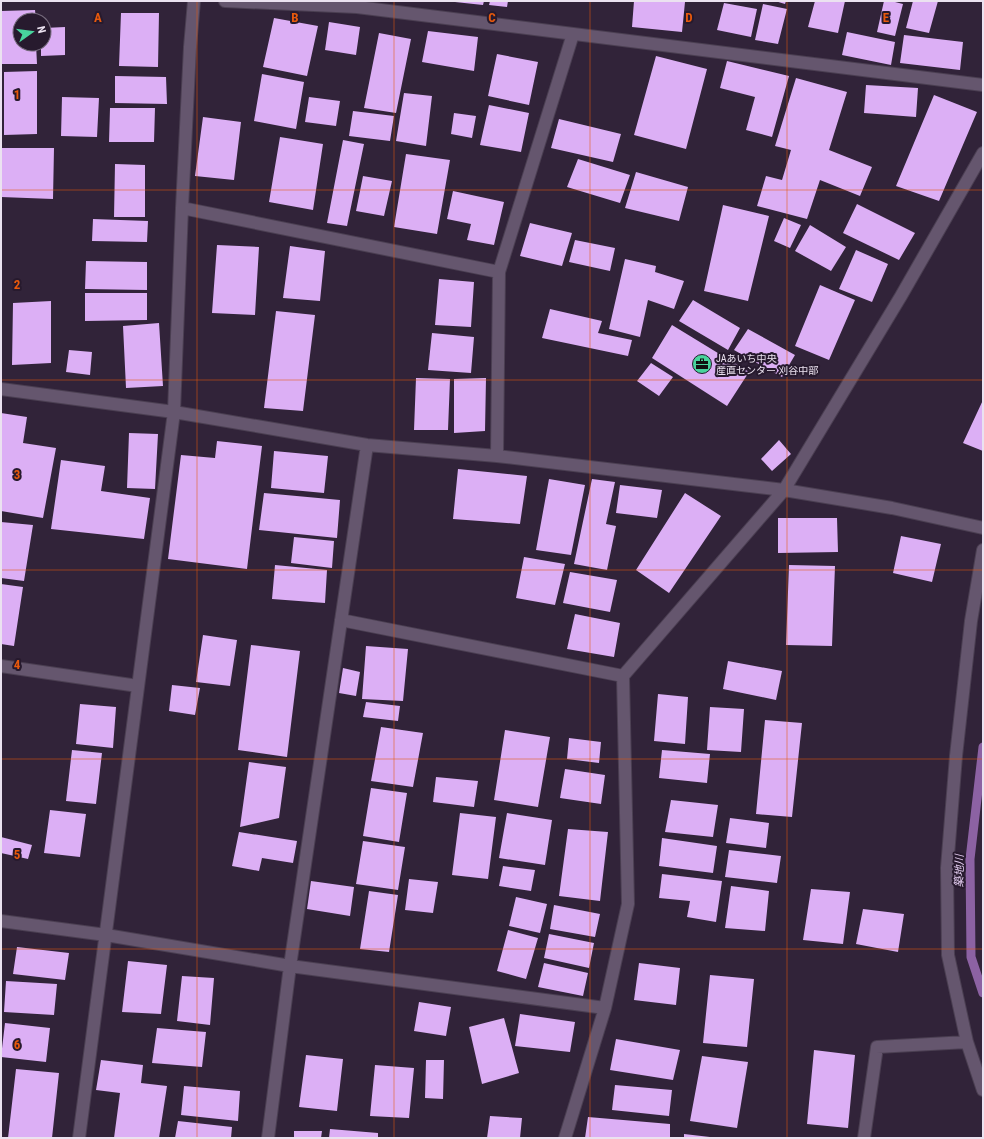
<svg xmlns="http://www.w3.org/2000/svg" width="984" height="1139" font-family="'Roboto Condensed','Noto Sans JP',sans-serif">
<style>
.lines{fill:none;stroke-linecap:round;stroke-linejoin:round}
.stream{stroke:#8c62a3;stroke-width:9}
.building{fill:#dcaff5}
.street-casing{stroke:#4b3f52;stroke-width:14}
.street{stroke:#65566e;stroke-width:12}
.grid{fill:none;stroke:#e8590c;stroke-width:1;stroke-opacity:0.55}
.labels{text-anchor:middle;stroke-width:4;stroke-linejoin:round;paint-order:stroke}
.poi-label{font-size:10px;fill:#ebe2f0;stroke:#271a2e;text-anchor:start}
.water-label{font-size:11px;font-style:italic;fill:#e8d1f5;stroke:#271a2e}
.grid-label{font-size:13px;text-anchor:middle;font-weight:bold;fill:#e8590c;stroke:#271a2e;stroke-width:4;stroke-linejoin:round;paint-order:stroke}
</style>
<rect width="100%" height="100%" fill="#312339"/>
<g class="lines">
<path class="stream" d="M983,747L970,859L971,957L983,993"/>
</g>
<path class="building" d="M455,1H484L483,5L455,2Z
M490,1H508L507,7L489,5Z
M634,1L685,2L682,32L632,27Z
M775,1H786L785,4Z
M815,1H845L838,33L808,27Z
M884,1H891L903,4L895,36L877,32Z
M913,1H938L929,33L906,28Z
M724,3L757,9L751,37L717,30Z
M763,4L787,9L778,44L755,40Z
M35,10L36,20H20V44H36L37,64H1V11Z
M121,13H159L158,67L119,66Z
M274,18L318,26L307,76L263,67Z
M329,22L360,27L356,55L325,50Z
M65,27V55L41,56V44H44V28Z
M428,31L478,37L474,71L422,62Z
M847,32L895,42L891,65L842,55Z
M379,33L411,39L396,113L364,108Z
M904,35L963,42L960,70L900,63Z
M497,54L538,62L529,105L488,96Z
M656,56L707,69L686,149L634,135Z
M727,61L789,76L772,137L746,130L755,97L720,88Z
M37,71V134L4,135V72Z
M262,74L304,82L296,129L254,121Z
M115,76L166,77L167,104L115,103Z
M796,78L847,92L829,150L872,167L860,196L820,180L807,219L757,206L766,176L782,180L791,150L775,146Z
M866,85L918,88L916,117L864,113Z
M404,93L432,96L426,146L396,141Z
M934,95L977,112L939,201L896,186Z
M62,97L99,98L97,137L61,136Z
M309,97L340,101L336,126L305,122Z
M489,105L529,113L521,152L480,145Z
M110,108H155L154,142H109Z
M353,111L394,116L390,141L349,136Z
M454,113L476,116L472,138L451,134Z
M203,117L241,122L234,180L195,176Z
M559,119L621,134L613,162L551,148Z
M280,137L323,144L313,210L269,202Z
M343,140L364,144L347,226L327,223Z
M1,148H54L53,199L1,197Z
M406,154L450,160L437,234L394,227Z
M578,159L630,175L620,203L567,187Z
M115,164L145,165V217H114Z
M636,172L688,187L679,221L625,208Z
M363,176L392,181L384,216L356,211Z
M453,191L504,202L494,245L467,240L471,224L447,219Z
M857,204L915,233L899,260L843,233Z
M723,205L769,216L748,301L704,291Z
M784,218L801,225L790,248L774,241Z
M93,219L148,221L147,242L92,241Z
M530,223L572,233L562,266L520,256Z
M810,225L846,247L831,271L795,251Z
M575,240L615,248L610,271L569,262Z
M217,245L259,247L255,315L212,313Z
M290,246L325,251L320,301L283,298Z
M856,250L888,264L872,302L839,289Z
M625,259L656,266L655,272L684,281L674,309L648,300L640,337L609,329Z
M86,261L147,262V290L85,289Z
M439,279L474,282L471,327L435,325Z
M820,285L855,300L829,360L795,346Z
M85,293H147V320L85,321Z
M693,300L740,328L728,350L679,321Z
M51,301V363L12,365L13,303Z
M550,309L602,321L598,333L632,340L628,356L542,338Z
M276,311L315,315L303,411L264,408Z
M159,323L163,386L126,388L123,326Z
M672,325L749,372L727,406L652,358Z
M748,329L795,355L782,377L734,350Z
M432,333L474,337L471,373L428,370Z
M69,350L92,352L90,375L66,372Z
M651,363L673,377L659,396L637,381Z
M416,378L450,379L448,430H414Z
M486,378L485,431L454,433V379Z
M983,400V451L963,443Z
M1,413L27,417L23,443L56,448L43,518L1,511Z
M129,433L158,434L155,489L127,488Z
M779,440L791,454L772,471L761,459Z
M217,441L262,446L247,569L168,559L181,455L215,458Z
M274,451L328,456L324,493L271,488Z
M61,460L105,466L101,491L150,498L144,539L51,529Z
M458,469L527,476L520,524L453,519Z
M549,479L585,485L571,555L536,550Z
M592,479L615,482L606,524L616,526L607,570L574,564Z
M620,485L662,490L657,518L616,513Z
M264,493L340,500L337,538L259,530Z
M685,493L721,516L669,593L636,570Z
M778,518H837L838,552L778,553Z
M1,522L33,525L24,581L1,578Z
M901,536L941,544L932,582L893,573Z
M294,537L334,541L332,568L291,563Z
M524,557L565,564L555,605L516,598Z
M275,565L327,570L325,603L272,599Z
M789,565L835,566L832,646L786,645Z
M570,572L617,580L610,612L563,603Z
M1,584L23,587L14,646L1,644Z
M575,614L620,623L614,657L567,649Z
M203,635L237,640L230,686L196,682Z
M251,645L300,651L287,757L238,750Z
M366,646L408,649L403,701L362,699Z
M728,661L782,671L776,700L723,689Z
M343,668L360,672L356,696L339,693Z
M172,685L200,688L195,715L169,711Z
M658,694L688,697L685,744L654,741Z
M366,702L400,706L398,721L363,717Z
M80,704L116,707L113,748L76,744Z
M710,707L744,709L741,752L707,750Z
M765,720L802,723L792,817L756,814Z
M381,727L423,733L413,787L371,781Z
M505,730L550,737L538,807L494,800Z
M569,738L601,742L599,763L567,759Z
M72,750L102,753L96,804L66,801Z
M662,750L710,754L707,783L659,778Z
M249,762L286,767L279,818L240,827Z
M565,769L605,775L601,804L560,798Z
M436,777L478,781L474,807L433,802Z
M371,788L407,793L399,842L363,836Z
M671,800L718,805L713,837L665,832Z
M50,810L86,814L80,857L44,853Z
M460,813L496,817L488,879L452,875Z
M507,813L552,820L545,865L499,858Z
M730,818L769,823L766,848L726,843Z
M568,829L608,832L600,901L559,896Z
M239,832L297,841L293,863L262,858L259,871L232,866Z
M1,837L32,845L28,859L1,853Z
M662,838L717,846L713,873L659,866Z
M363,841L405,847L398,890L356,884Z
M729,850L781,856L777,883L725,877Z
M503,866L535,870L531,891L499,886Z
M662,874L722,881L716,922L687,917L690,901L659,898Z
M409,879L438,882L433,913L405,910Z
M311,881L354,887L350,916L307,909Z
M731,886L769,891L765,931L725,928Z
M811,889L850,892L843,944L803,940Z
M369,891L398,895L389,952L360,949Z
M516,897L547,904L540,933L509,926Z
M554,905L600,914L595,937L550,929Z
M863,909L904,914L898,952L856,944Z
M508,930L538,938L526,979L497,971Z
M549,934L594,943L589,968L544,958Z
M17,947L69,953L65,980L13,974Z
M128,961L167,965L161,1014L122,1012Z
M544,963L588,973L583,996L538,987Z
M639,963L680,968L676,1005L634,1000Z
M710,975L754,979L747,1047L703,1043Z
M182,976L214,978L210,1025L177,1021Z
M6,981L57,984L54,1015L4,1012Z
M419,1002L451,1007L446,1036L414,1031Z
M520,1014L575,1022L570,1052L515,1046Z
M504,1018L519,1073L482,1084L469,1027Z
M5,1023L50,1028L46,1062L1,1057Z
M157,1028L206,1032L202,1067L152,1063Z
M616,1039L680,1050L673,1080L610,1070Z
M814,1050L855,1055L848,1128L807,1124Z
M306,1055L343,1059L337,1111L299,1107Z
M702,1056L748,1062L737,1128L690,1121Z
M101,1060L143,1065L141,1083L167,1086L159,1138H114L120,1093L96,1090Z
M426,1060H444L443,1099L425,1098Z
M375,1065L414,1068L409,1118L370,1116Z
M16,1069L59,1073L52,1138H8Z
M615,1085L672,1090L669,1116L612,1110Z
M184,1086L240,1091L238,1121L181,1115Z
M490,1116L522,1118L520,1138H487Z
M588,1117L670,1124V1138H585Z
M178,1121L232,1127L231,1138H175Z
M330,1129L378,1133V1138H329Z
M294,1131H322L321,1138H294Z
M684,1134L710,1137V1138H684Z"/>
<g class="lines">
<defs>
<path id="street" d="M225,1L357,7L983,85
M182,208L499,272
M1,389L174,412L367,445L497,456L784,490L892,508L983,528
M497,456L499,272L573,34
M341,620L623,676L784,490L901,296L983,153
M1,666L138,686
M1,921L106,935L290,966L605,1008
M967,1042L983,1090
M79,1138L174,412L182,208L190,47L194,1
M268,1138L290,966L367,445
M565,1138L605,1008L628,904L623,676
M864,1138L877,1047L967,1042L948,955L947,868L956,756L971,621L983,550"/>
</defs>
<use href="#street" class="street-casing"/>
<use href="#street" class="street"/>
</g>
<path class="grid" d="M197,1V1138M394,1V1138M590,1V1138M787,1V1138M1,190H983M1,380H983M1,570H983M1,759H983M1,949H983"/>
<defs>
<symbol id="office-disc" viewBox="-11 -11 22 22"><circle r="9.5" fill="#48d49d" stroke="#271a2e"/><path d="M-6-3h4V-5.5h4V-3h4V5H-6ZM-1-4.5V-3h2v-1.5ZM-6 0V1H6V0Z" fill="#111"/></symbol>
</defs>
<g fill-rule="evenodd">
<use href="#office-disc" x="691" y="353" width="22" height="22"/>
</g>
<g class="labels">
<g class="poi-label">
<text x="716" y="362">JAあいち中央<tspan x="716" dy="12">産直センター 刈谷中部</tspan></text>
</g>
<g class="water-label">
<text transform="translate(959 871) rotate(-89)" y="4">築地川</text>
</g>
</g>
<g class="grid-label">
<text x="98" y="22">A</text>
<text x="295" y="22">B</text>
<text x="492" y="22">C</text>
<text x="689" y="22">D</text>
<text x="886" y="22">E</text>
<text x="17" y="99">1</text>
<text x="17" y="289">2</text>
<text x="17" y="479">3</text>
<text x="17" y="669">4</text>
<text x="17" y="859">5</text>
<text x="17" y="1049">6</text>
</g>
<rect width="984" height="1139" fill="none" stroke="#ebe2f0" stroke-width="4"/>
<g transform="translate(32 32) rotate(76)"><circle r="19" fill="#271a2e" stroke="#756a7c"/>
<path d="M0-3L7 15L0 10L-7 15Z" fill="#48d49d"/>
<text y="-6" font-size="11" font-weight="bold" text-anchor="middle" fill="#ebe2f0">N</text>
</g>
</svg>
